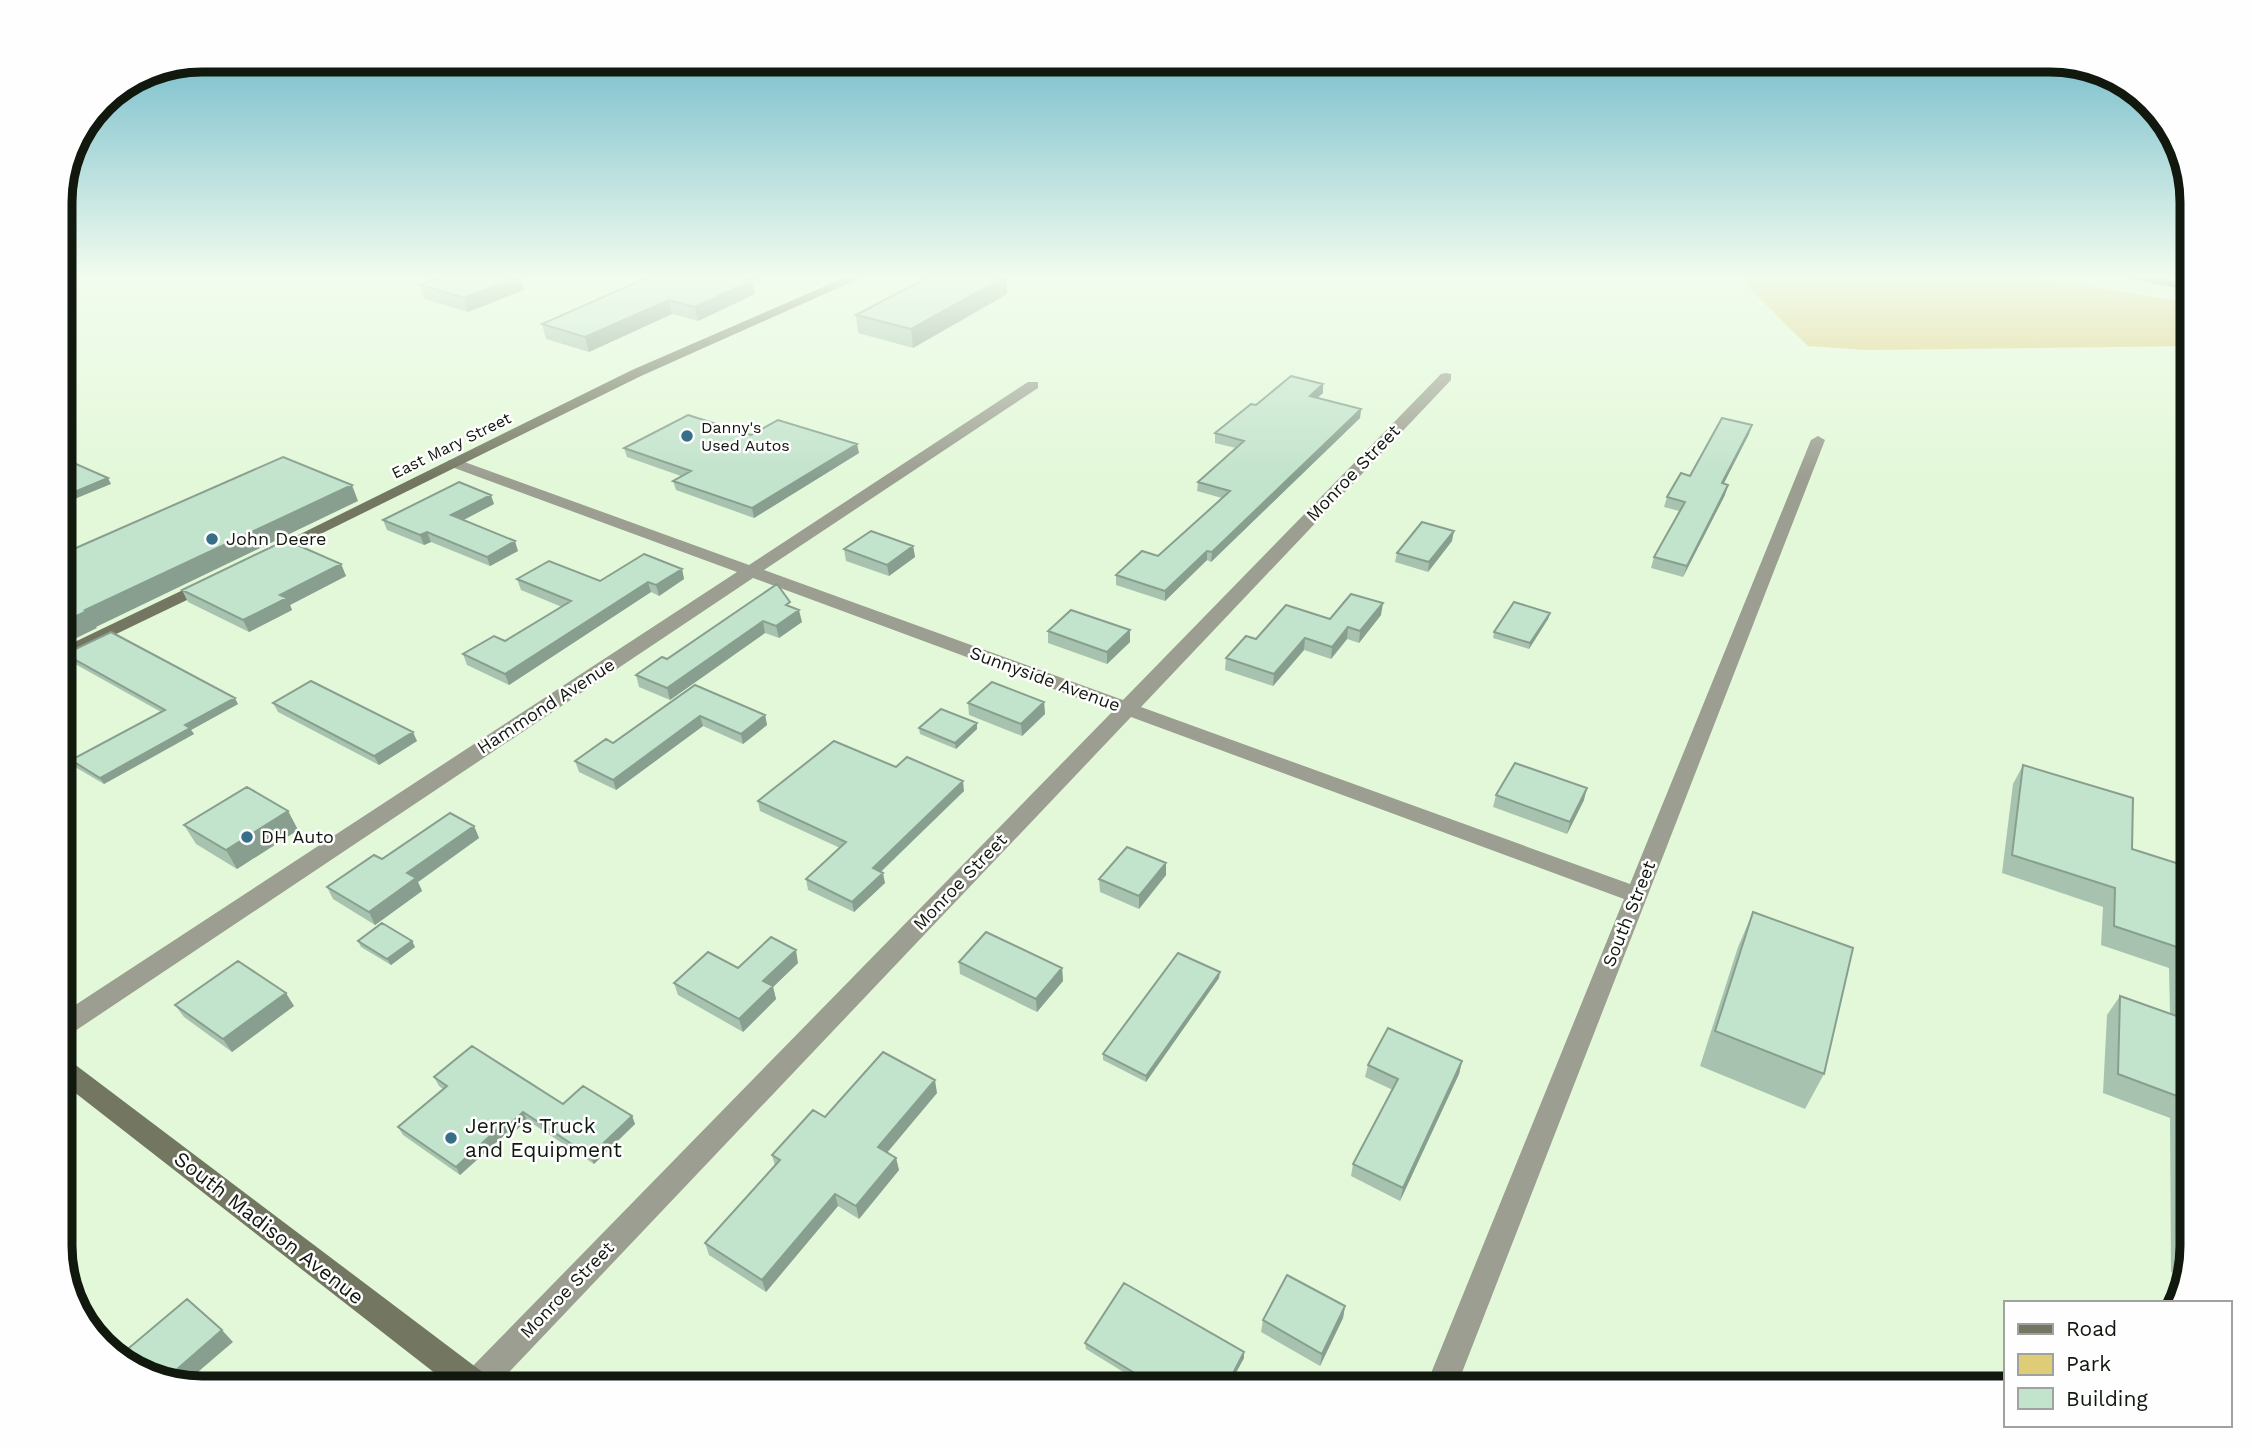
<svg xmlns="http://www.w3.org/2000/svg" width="2252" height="1448" font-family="'Work Sans',sans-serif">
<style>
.green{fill:#decc79}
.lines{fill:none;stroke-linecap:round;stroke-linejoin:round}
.minor{fill:#9b9e90;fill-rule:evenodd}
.secondary{fill:#737762;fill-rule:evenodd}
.trunk{fill:#4a5034;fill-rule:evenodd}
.wall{fill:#a7c3af}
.shaded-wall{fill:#889f8f}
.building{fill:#c2e3cc;stroke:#889f8f;stroke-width:2}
.poi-dot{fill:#376f89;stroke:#fefefe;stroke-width:2.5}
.labels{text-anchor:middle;stroke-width:5;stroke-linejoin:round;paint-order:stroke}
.far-poi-label{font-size:16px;fill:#11180d;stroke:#fefefe;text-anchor:start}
.far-street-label{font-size:16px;fill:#11180d;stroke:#fefefe}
.street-label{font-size:18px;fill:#11180d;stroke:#fefefe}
.poi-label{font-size:18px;fill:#11180d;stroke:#fefefe;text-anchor:start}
.near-poi-label{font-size:21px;fill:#11180d;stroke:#fefefe;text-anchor:start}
.near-street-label{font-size:21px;fill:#11180d;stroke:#fefefe}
.rim{fill:none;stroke:#11180d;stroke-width:9}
</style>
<rect width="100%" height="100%" fill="#e3f8d9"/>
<path class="green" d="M1736,275H2020L2192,303V346L1867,350L1808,346Z"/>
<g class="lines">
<path class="minor" d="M1446,373L1451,374V380L1141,707L1630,884L1811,440L1818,436L1825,440L1456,1388H1425L1624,899L1131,717L494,1388H461L464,1375L1113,711L753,578L69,1035L60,1038V1015L737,572L449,466L447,463L449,460H459L749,565L1028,382H1038V388L764,570L1123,700L1441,374Z"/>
<path class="secondary" d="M851,275H867L641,376L276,556L270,558L262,553L632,370Z
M208,578L214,579L216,583L214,587L60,661V649Z
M60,1057L69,1060L489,1377L493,1388H454L60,1081Z"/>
<path class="trunk" d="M2112,275H2138L2192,285V291Z"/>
</g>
<path class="wall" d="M1006,276L1007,294L913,348L858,333L856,315Z
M753,281L755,294L698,321L672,314L589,352L546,339L542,324Z
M420,285L524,290L468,312L424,299Z
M1323,393L1317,398L1361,409L1360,418L1211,562L1207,560L1165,601L1116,585V575L1158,556L1222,498L1197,491L1198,482L1236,448L1215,443V433L1256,405Z
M1752,425L1749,434L1723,484L1725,495L1683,577L1651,568L1654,557L1679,511L1664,507L1667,497L1690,476Z
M751,435L859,453L754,518L676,490L673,481L681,476L627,457L624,448Z
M494,504L463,520L518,551L490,566L431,542L424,545L387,530L383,520Z
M1452,541L1428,572L1395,562L1397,553Z
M913,546L915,557L889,576L846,561L844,549Z
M341,564L346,576L290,605L292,610L249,632L188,602L182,590Z
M682,569L684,579L659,596L651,592L509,685L467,665L463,654L505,641L562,607L521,590L517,579L600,581Z
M791,607L802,622L779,638L765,633L670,700L639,687L636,675L667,659Z
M1550,613L1548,619L1529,649L1493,638L1494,632Z
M1381,615L1359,643L1347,639L1331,659L1304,650L1273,686L1225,670L1226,658L1256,639L1330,619Z
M1130,630V642L1107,664L1048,643V631Z
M65,654L238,704L191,730L194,734L104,784L75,767L71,760L161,712L68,660Z
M695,685L765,715L767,725L743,744L703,726L616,790L579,772L575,761L613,743Z
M1044,702L1045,714L1022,736L969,715L968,703Z
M273,703L417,741L379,765L278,712Z
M977,723V729L956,749L920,734L919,728Z
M2023,765L2132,849L2192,868V1246L2183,1277L2171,1272L2170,1118L2103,1093L2107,1015L2120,996L2170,1014L2169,968L2101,945L2103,907L2002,873L2013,784Z
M896,767L964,791L881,872L885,883L854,912L808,890L806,879L840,848L760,811L758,801Z
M1496,795L1584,800L1567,834L1493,807Z
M288,811L298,830L237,869L196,844L184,825Z
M474,826L479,838L418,882L422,891L375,925L333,899L327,887L382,859Z
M1166,875L1139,909L1100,892L1099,879Z
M1753,912L1824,1074L1805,1109L1700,1066L1738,947Z
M358,941H412L415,947L391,965L361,947Z
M959,962L1062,968L1063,981L1037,1012L960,974Z
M798,963L773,987L776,999L743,1032L678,995L674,983L738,968Z
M1219,978L1146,1082L1103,1060V1054Z
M175,1005L294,1006L232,1052L184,1017Z
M1462,1061L1459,1074L1400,1201L1351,1176L1353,1164L1393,1090L1365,1077L1368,1065Z
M434,1077L563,1104L632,1116L635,1124L594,1164L527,1120L512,1134L508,1132L460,1175L403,1135L398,1127L443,1089L439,1086Z
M937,1093L887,1152L896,1158L899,1170L859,1219L838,1206L766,1292L709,1255L705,1243L775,1166L772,1155L825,1117Z
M1345,1306L1343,1318L1320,1366L1261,1332L1263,1320Z
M1085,1343L1244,1358L1227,1389H1151L1086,1349Z"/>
<path class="shaded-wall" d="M732,275H766L753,281L755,294L698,321L695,307Z
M520,276L524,290L468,312L464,298Z
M1006,276L1007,294L913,348L911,329Z
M669,300L672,314L589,352L585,337Z
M1323,384V393L1309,405L1310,396Z
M1361,409L1360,418L1211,562L1212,552Z
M1752,425L1749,434L1719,493L1722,483Z
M857,444L859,453L754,518L752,508Z
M108,478L111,484L60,505V498Z
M352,485L358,501L96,627L97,628L60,646V624L85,610Z
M1728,485L1725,495L1683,577L1687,566Z
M491,495L494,504L454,525L451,515Z
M1454,531L1452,541L1428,572L1429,562Z
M427,532L431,542L424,545L420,535Z
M515,541L518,551L490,566L487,557Z
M913,546L915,557L889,576L887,565Z
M1207,551V560L1165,601V591Z
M341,564L346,576L290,605L292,610L249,632L243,620L280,595Z
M682,569L684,579L659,596L656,585Z
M648,582L651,592L509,685L505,674Z
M1383,603L1381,615L1359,643L1360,631Z
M799,610L802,622L779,638L776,626Z
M1550,613L1548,619L1529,649L1530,643Z
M763,621L765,633L670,700L667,688Z
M1348,627L1347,639L1331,659L1332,647Z
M1130,630V642L1107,664V652Z
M1305,638L1304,650L1273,686L1274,674Z
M235,698L238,704L191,730L194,734L104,784L100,778L185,725Z
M1044,702L1045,714L1022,736L1021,724Z
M765,715L767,725L743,744L741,734Z
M700,716L703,726L616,790L613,780Z
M977,723V729L956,749L955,743Z
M413,732L417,741L379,765L374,756Z
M963,781L964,791L874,878L873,868Z
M1587,788L1584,800L1567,834L1570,822Z
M288,811L298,830L237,869L226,850Z
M474,826L479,838L418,882L422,891L375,925L369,912L407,873Z
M1166,863V875L1139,909V896Z
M883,873L885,883L854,912L852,902Z
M412,941L415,947L391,965L387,959Z
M796,950L798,963L773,987L776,999L743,1032L739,1019L763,981Z
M1062,968L1063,981L1037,1012L1036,999Z
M1220,972L1219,978L1146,1082V1076Z
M286,993L294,1006L232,1052L223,1039Z
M1462,1061L1459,1074L1400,1201L1403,1188Z
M935,1080L937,1093L881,1160L878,1147Z
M523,1112L527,1120L512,1134L508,1126Z
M632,1116L635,1124L594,1164L590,1156Z
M504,1123L508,1132L460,1175L456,1167Z
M896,1158L899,1170L859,1219L856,1206Z
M835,1194L838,1206L766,1292L762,1280Z
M1345,1306L1343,1318L1320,1366L1322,1354Z
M222,1330L233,1342L185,1383L167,1378Z
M1244,1352V1358L1227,1389H1225Z"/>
<path class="building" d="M446,275H516L520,276L464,298L420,285Z
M653,275H733L753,280L695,307L669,300L585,337L542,324Z
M932,275H1001L1006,276L911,329L856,315Z
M1291,376L1323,384L1310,396L1361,409L1212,552L1207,551L1165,591L1116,575L1142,551L1158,556L1230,491L1198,482L1244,441L1215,433L1251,404L1256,405Z
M688,415L751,435L778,420L857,444L752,508L673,481L691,471L624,448Z
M1722,418L1752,425L1722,483L1728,485L1687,566L1654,557L1685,502L1667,497L1681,473L1690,476Z
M60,457L108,478L60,498Z
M283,457L352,485L85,610L87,611L60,624V555Z
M459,482L491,495L451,515L515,541L487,557L427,532L420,535L383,520Z
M1422,522L1454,531L1429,562L1397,553Z
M871,531L913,546L887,565L844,549Z
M286,540L341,564L280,595L287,598L243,620L182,590Z
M644,554L682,569L656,585L648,582L505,674L463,654L494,636L505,641L571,601L517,579L549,561L600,581Z
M777,584L790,602L786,605L799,610L776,626L763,621L667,688L636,675L662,657L667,659Z
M1351,594L1383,603L1360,631L1348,627L1332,647L1305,638L1274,674L1226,658L1246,636L1256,639L1286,605L1330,619Z
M1514,602L1550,613L1530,643L1494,632Z
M1071,610L1130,630L1107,652L1048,631Z
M111,632L235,698L185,725L190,728L100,778L71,760L165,710L65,654Z
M311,681L413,732L374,756L273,703Z
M992,682L1044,702L1021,724L968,703Z
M695,685L765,715L741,734L700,716L613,780L575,761L606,739L613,743Z
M941,709L977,723L955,743L919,728Z
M834,741L896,767L907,757L963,781L873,868L883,873L852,902L806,879L846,842L758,801Z
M1515,763L1587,788L1570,822L1496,795Z
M2023,765L2133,798L2132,849L2192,868V1246L2190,1255L2188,1254L2185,1099L2118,1074L2120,996L2185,1019L2183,949L2114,926L2115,888L2012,855Z
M247,787L288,811L226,850L184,825Z
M450,813L474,826L407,873L416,878L369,912L327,887L374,855L382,859Z
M1127,847L1166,863L1139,896L1099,879Z
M1753,912L1853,948L1824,1074L1715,1031Z
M382,923L412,941L387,959L358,941Z
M986,932L1062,968L1036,999L959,962Z
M771,937L796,950L763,981L773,986L739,1019L674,983L708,952L738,968Z
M1178,953L1220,972L1146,1076L1103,1054Z
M238,961L286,993L223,1039L175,1005Z
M1388,1028L1462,1061L1403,1188L1353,1164L1398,1079L1368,1065Z
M472,1046L563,1104L583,1086L632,1116L590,1156L523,1112L508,1126L504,1123L456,1167L398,1127L447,1086L434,1077Z
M883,1052L935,1080L878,1147L896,1158L856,1206L835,1194L762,1280L705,1243L780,1160L772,1155L813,1110L825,1117Z
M1287,1275L1345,1306L1322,1354L1263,1320Z
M1124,1283L1244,1352L1225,1389H1161L1085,1343Z
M187,1299L222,1330L167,1378L123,1365L117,1358Z
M283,1379L295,1389H273Z"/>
<linearGradient id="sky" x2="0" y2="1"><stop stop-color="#5fb1c5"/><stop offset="0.58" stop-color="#f2fcee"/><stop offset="1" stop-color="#f2fcee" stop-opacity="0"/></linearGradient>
<rect width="2252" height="478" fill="url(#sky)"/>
<g class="poi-dot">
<circle cx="687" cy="436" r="7"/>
<circle cx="212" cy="539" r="7"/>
<circle cx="247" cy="837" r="7"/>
<circle cx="451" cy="1138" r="7"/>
</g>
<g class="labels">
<g class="far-poi-label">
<text x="701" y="433">Danny's<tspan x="701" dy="18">Used Autos</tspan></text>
</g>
<g class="far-street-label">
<text transform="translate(451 445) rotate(-26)" y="6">East Mary Street</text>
</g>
<g class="street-label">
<text transform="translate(1353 473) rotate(-46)" y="6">Monroe Street</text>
<text transform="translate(1045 679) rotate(20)" y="6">Sunnyside Avenue</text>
<text transform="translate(546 706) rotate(-33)" y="6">Hammond Avenue</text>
<text transform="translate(960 882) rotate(-46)" y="6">Monroe Street</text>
<text transform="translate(1629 914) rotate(-68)" y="6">South Street</text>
<text transform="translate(567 1290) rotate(-46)" y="6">Monroe Street</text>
</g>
<g class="poi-label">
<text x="226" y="545">John Deere</text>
<text x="261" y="843">DH Auto</text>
</g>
<g class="near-poi-label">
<text x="465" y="1133">Jerry's Truck<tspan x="465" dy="24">and Equipment</tspan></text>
</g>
<g class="near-street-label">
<text transform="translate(269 1228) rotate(38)" y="7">South Madison Avenue</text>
</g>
</g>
<path d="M0 0H2252V1448H0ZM202 72H2050A130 130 0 0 1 2180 202V1246A130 130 0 0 1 2050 1376H202A130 130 0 0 1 72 1246V202A130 130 0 0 1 202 72Z" fill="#fefefe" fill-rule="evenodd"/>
<path class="rim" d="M202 72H2050A130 130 0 0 1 2180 202V1246A130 130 0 0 1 2050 1376H202A130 130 0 0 1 72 1246V202A130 130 0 0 1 202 72Z"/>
<rect x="2004" y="1301" width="228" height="126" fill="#fefefe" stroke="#9fa29e" stroke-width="2"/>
<rect x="2018" y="1324" width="35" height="10" fill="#737762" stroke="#9fa29e" stroke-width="2"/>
<text x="2066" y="1336" font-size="21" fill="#11180d">Road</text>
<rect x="2018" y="1354" width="35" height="21" fill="#decc79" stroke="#9fa29e" stroke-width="2"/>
<text x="2066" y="1371" font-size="21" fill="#11180d">Park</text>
<rect x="2018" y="1388" width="35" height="21" fill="#c2e3cc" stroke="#9fa29e" stroke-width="2"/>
<text x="2066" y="1406" font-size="21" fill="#11180d">Building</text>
</svg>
